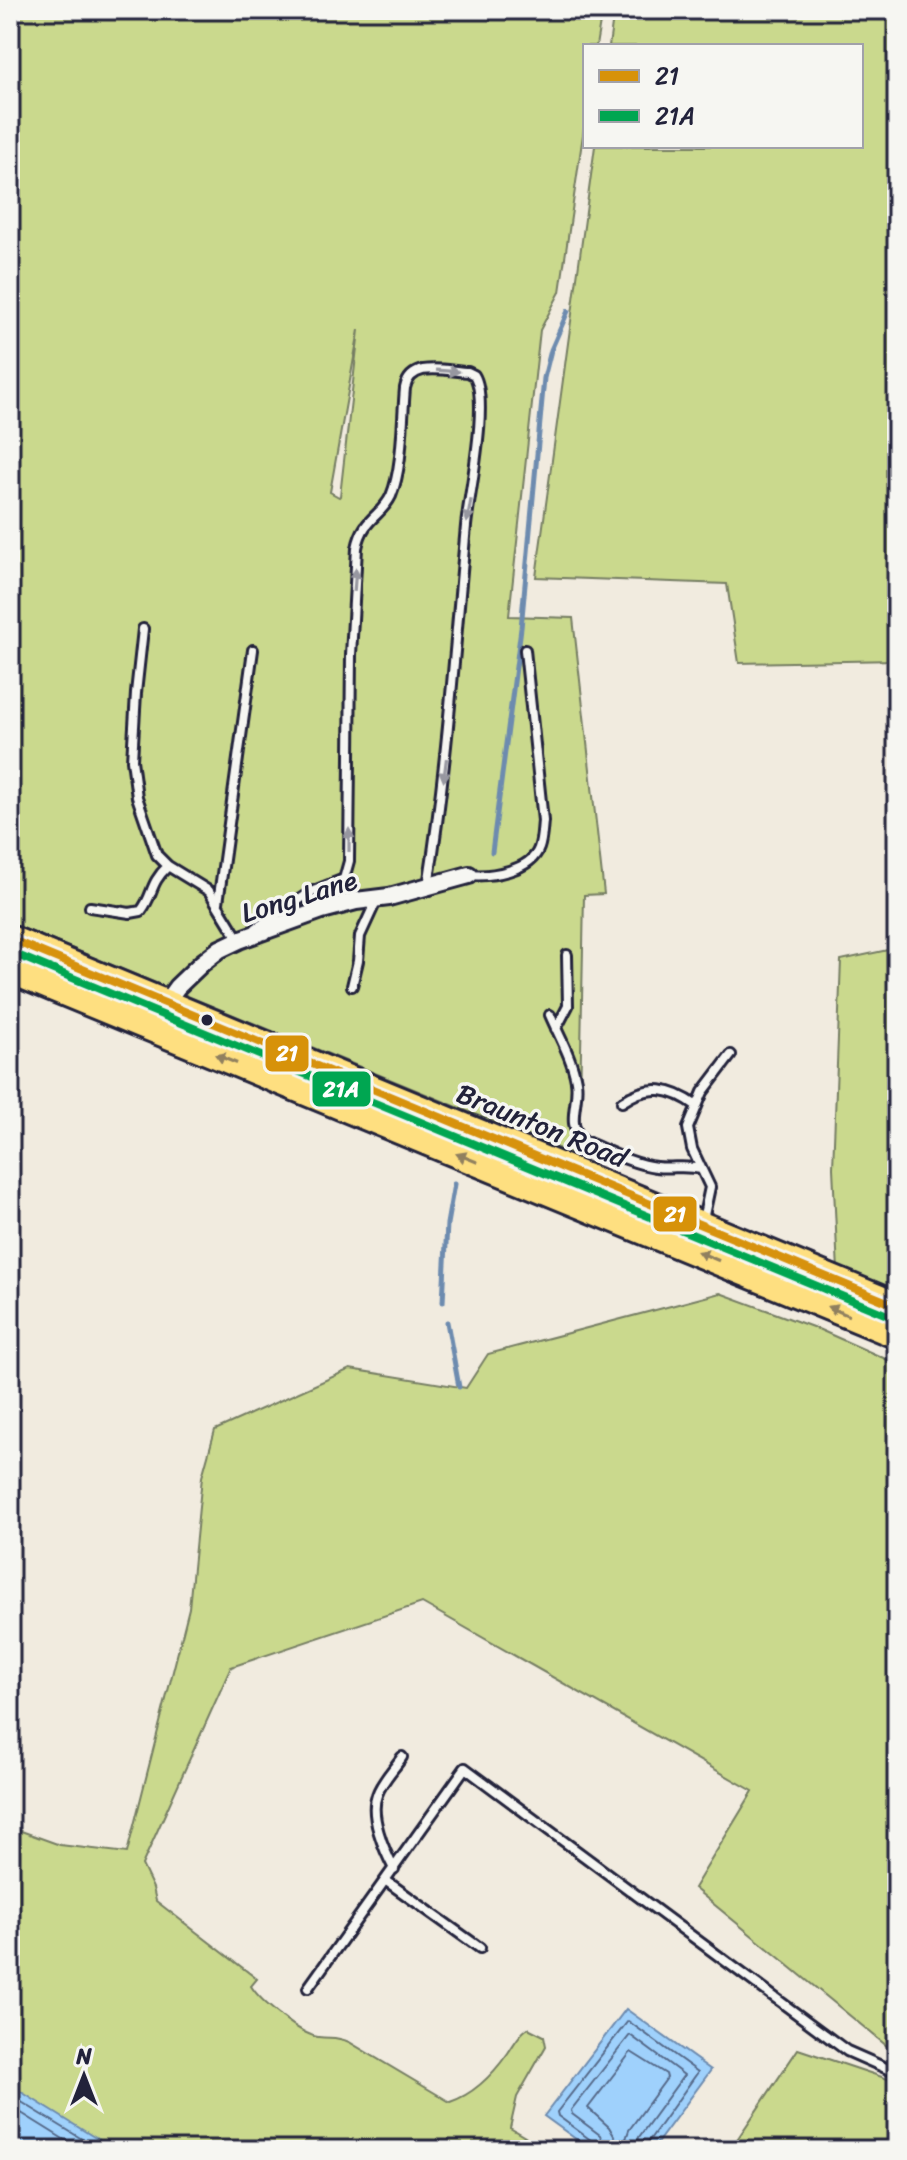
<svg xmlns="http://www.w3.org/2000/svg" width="907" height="2160" font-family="Sriracha,sans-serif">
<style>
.green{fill:#cad98d;stroke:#767e64;stroke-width:2;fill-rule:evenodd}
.water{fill:#9fd1fc;stroke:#6d8baf;stroke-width:2}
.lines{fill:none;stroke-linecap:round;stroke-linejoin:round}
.shore{stroke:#546888;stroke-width:2}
.stream{stroke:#6d8baf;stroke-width:5}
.lane-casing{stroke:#22223b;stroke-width:14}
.street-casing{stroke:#22223b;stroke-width:22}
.primary-casing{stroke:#22223b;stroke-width:32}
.lane{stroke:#f6f6f2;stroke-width:8}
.street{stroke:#f6f6f2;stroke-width:16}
.primary{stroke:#fedf80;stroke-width:26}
.bus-1-casing{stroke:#f6f6f2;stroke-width:14}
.bus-2-casing{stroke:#f6f6f2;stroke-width:14}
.bus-1{stroke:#d79209;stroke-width:8}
.bus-2{stroke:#00a651;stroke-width:8}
.oneway{fill:#9797a0}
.oneway2{fill:#90805e}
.bus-dot{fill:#22223b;stroke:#f6f6f2;stroke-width:3}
.labels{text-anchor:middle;stroke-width:7;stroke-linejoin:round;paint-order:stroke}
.street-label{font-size:28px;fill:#22223b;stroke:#f6f6f2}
.line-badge{stroke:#f6f6f2;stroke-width:3}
.badge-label{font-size:22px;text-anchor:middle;font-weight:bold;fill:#fff}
</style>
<rect width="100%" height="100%" fill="#f1ebdf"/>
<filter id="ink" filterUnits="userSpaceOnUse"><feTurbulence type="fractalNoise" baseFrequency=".0125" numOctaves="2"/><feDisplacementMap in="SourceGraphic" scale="16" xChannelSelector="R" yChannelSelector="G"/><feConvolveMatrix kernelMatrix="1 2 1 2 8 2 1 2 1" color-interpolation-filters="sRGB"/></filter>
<g filter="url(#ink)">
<path class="green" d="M10,10H602L596,46H585V121L560,292L540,330L509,616L573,618L604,894L584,895L579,1157L10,923ZM359,330L340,496L339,497L330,492Z
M614,10H897V660L739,663L727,584L536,577L595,146H861V46H609Z
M897,948V1294L838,1271L833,1168L841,960Z
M720,1293L818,1329L897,1364V2052L893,2051L694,1888L753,1791L422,1603L231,1667L142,1865L153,1888L156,1901L257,1979L251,1986C260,2001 301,2035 318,2037C332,2039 335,2036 349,2042L450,2102C474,2094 494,2073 508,2053C515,2043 517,2036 528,2028L544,2036L546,2046L517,2097L510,2128L547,2150H10V1827L60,1845L127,1853L189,1608L202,1477L215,1430L350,1369L466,1388L488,1354Z
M798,2049L897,2082V2150H730Z"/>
<path class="water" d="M626,2009L711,2070L652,2150H591L544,2116Z
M10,2085L107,2145L115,2150H10Z"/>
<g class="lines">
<path class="shore" d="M631,2052L666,2074L667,2078L629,2130L624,2145L620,2146L609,2127L588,2108Z
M10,2095L100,2150
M10,2106L81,2150
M595,2150L592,2141L558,2116L557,2112L628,2021L698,2072L648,2142L646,2150
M605,2150L600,2135L572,2114L571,2110L630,2035L684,2075L639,2137L636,2150"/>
<path class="stream" d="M492,852L521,628L544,378L551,350L568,311
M443,1302L447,1224L454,1184
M447,1322L459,1387"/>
<defs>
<path id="lane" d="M143,629L136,693L132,760L137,797L157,855L168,866L209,891L239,940
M469,875C490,877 531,871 539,848C542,840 542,830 543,821L525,650
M218,903L253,650
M90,907L130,913L141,911C154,894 149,884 168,866
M256,928L311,892L344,879L349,861L351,655L357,548C363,517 381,517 391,496C403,467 402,420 405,388C411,360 445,371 468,372L474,375C490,400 469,494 466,526C455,646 447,766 428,886
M352,986L358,961L360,936L377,899
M550,1015C559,1036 572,1058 576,1081C580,1103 564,1124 584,1141C607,1150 631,1164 656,1167C671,1169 685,1165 700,1169
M556,1029L568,1006L567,955
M622,1102C649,1083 672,1088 697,1106
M703,1220L710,1187L692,1149L688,1128L703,1092L731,1055
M394,1869C384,1850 369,1815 377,1795C381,1782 394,1769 402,1757
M385,1880L480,1948
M308,1988L465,1768L847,2051L897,2073"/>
<path id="street" d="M161,1009L177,987L202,963L220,949L239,940L322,910L356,901L389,897L469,875"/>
<path id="primary" d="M10,939L897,1306
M10,970L897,1335"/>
</defs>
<use href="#lane" class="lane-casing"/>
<use href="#street" class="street-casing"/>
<use href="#primary" class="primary-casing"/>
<use href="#lane" class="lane"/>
<use href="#street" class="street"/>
<use href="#primary" class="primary"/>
<defs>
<path id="bus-1" d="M10,939L897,1306"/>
<path id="bus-2" d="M10,952L892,1317"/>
</defs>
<use href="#bus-1" class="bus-1-casing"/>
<use href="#bus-2" class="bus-2-casing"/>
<use href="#bus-1" class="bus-1"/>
<use href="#bus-2" class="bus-2"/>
</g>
<defs><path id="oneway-solid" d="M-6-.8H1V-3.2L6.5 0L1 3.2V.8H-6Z" transform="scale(2)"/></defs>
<g class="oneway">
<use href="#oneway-solid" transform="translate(448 371) rotate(4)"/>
<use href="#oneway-solid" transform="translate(469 511) rotate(100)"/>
<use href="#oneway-solid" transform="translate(355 580) rotate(-86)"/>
<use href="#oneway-solid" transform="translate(445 770) rotate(97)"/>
<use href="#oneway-solid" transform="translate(349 840) rotate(-90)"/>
</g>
<g class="oneway2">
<use href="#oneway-solid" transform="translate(226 1059) rotate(-158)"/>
<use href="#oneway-solid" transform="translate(467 1158) rotate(-158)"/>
<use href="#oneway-solid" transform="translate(708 1256) rotate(-157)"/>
<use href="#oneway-solid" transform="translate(838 1311) rotate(-157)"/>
</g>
</g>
<circle class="bus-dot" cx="207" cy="1020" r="7"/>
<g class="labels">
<g class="street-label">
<text transform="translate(299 896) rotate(-17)" y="10">Long Lane</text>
<text transform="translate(542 1125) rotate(22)" y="10">Braunton Road</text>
</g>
</g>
<g class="line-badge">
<rect x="264" y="1034" width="46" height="39" rx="8" fill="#d79209"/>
<rect x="311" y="1070" width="61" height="38" rx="8" fill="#00a651"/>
<rect x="652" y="1195" width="46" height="38" rx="8" fill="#d79209"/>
</g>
<g class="badge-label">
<text x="287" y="1061">21</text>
<text x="341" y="1097">21A</text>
<text x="675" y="1222">21</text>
</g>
<rect width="907" height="2160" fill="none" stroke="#f6f6f2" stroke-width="40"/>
<rect x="20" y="20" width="867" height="2120" fill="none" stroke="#22223b" stroke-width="3" filter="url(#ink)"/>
<rect x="583" y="44" width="280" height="104" fill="#f6f6f2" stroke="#a1a1a9" stroke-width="2"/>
<rect x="599" y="70" width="40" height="12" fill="#d79209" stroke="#a1a1a9" stroke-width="2"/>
<text x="655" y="84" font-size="24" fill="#22223b">21</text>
<rect x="599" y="110" width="40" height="12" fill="#00a651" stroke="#a1a1a9" stroke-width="2"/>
<text x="655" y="124" font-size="24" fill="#22223b">21A</text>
<g transform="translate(84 2076)" stroke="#f6f6f2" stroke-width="6" paint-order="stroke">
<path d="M0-6L14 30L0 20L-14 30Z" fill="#22223b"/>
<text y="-12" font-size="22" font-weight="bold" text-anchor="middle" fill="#22223b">N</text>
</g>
</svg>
